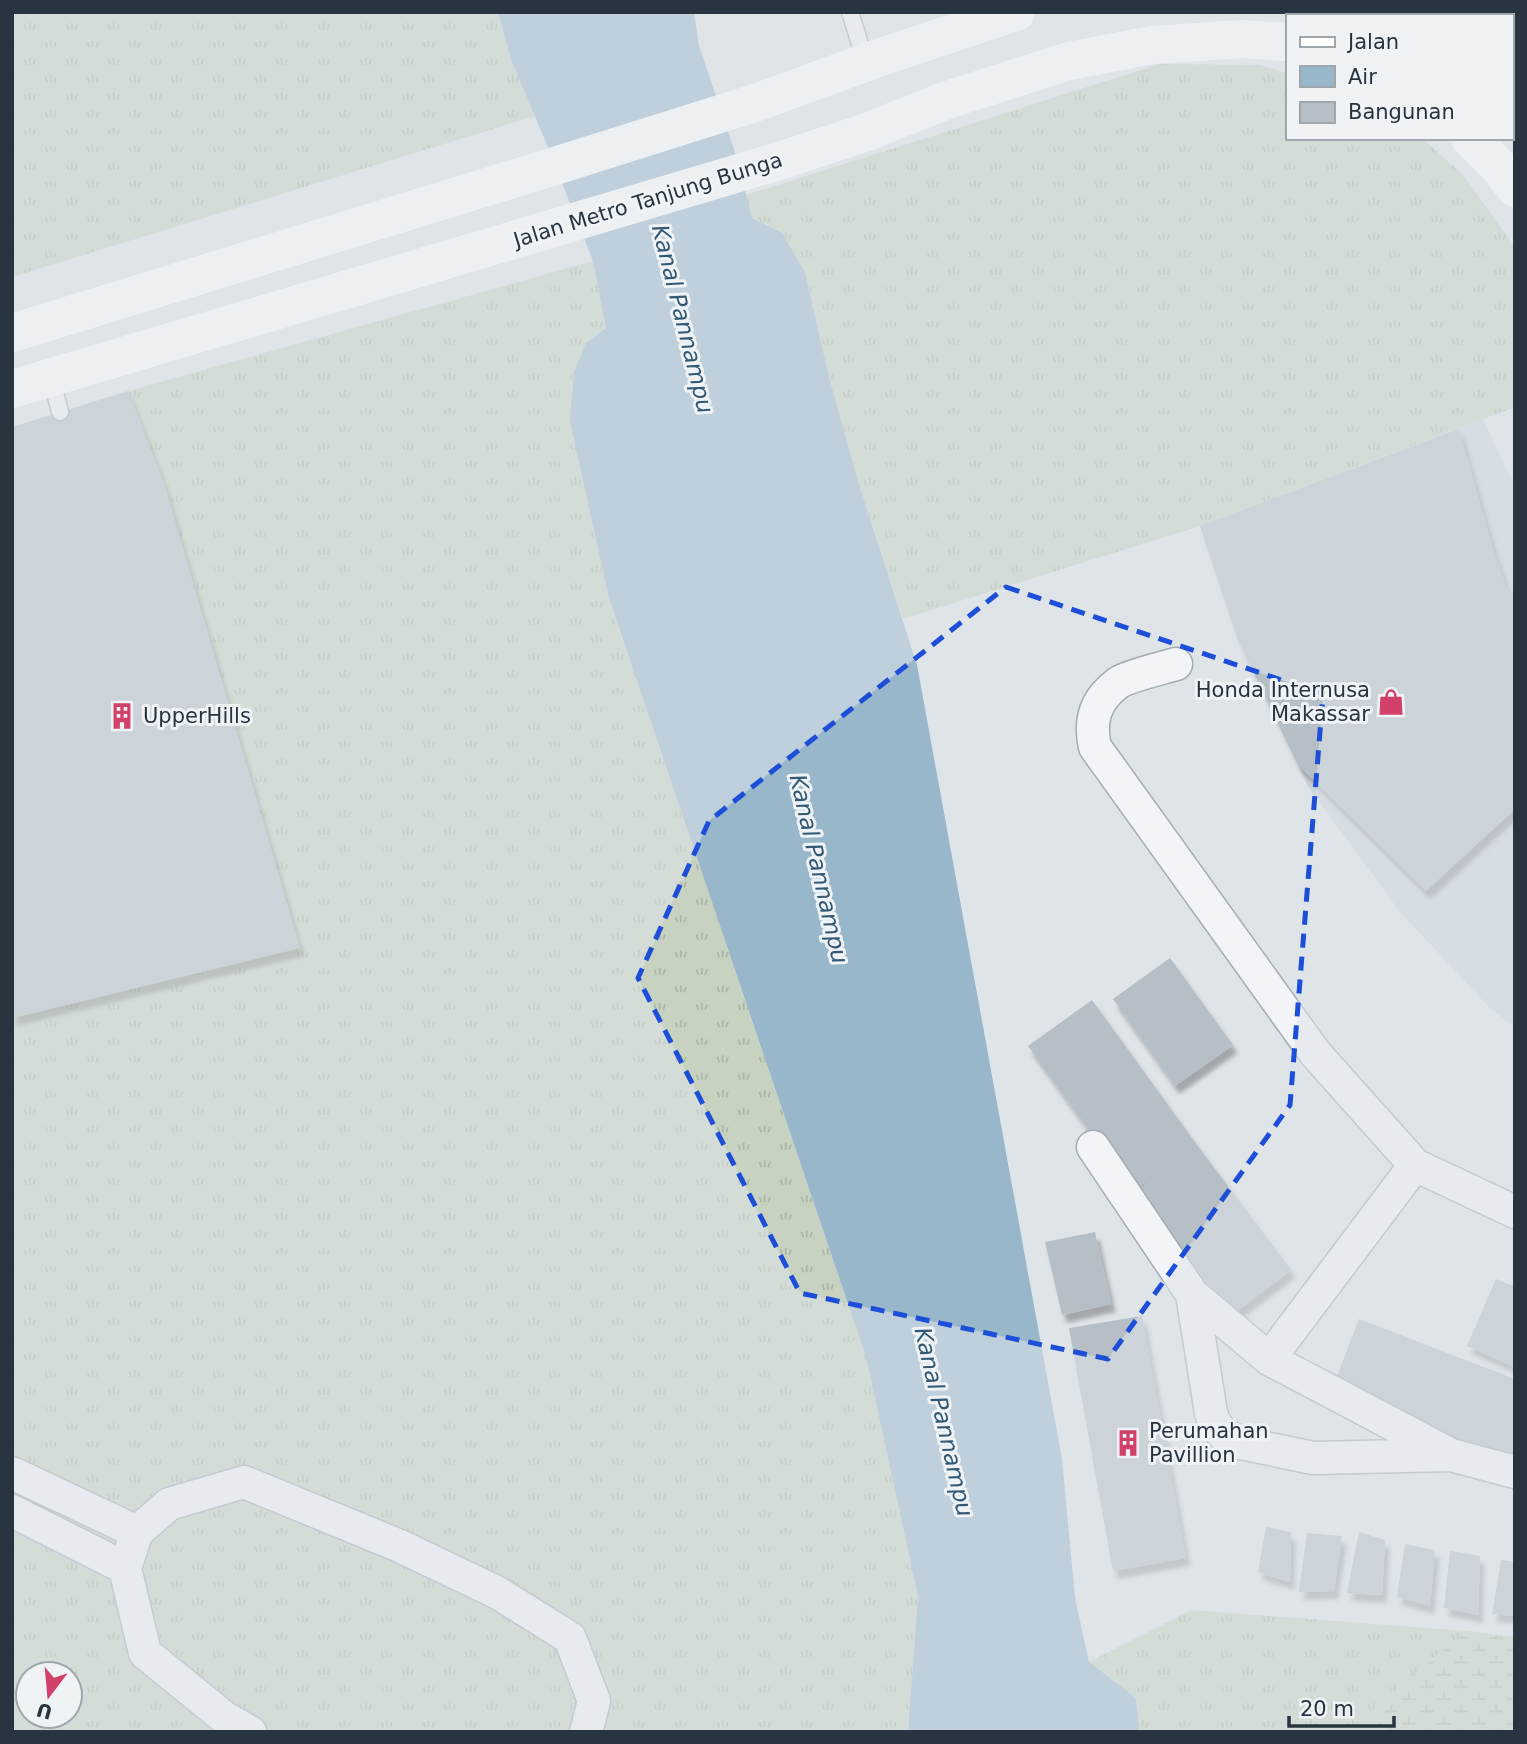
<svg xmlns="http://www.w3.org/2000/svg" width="1527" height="1744" font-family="'DejaVu Sans',sans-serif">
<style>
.built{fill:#cdd4db}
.grass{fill:url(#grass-tufts);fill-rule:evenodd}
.wetland{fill:url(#wetland-marsh)}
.water{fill:#99b7ca}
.building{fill:#b6bec6;filter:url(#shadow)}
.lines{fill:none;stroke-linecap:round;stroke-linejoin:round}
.lane-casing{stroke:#a4acb3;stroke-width:19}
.street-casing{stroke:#a4acb3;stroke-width:35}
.lane{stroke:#f2f4f7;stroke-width:16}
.street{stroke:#f2f4f7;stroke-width:32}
.secondary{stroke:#fff;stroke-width:38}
.marked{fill:none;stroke:#1d4ed8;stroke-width:5;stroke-dasharray:14 9;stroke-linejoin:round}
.labels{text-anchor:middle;stroke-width:6;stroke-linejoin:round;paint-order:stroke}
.street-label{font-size:21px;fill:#283440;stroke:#eff3f6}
.poi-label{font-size:21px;fill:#283440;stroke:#eff3f6;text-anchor:start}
.water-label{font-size:23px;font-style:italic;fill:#315875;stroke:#eff3f6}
</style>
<defs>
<pattern id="grass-tufts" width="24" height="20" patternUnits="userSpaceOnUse" patternTransform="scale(1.75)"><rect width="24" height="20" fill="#c7d3c0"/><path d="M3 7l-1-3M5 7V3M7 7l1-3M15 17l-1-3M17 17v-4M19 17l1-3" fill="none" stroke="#abb6a6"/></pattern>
<pattern id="wetland-marsh" width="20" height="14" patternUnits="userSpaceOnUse" patternTransform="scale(1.75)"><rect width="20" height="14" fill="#c7d3c0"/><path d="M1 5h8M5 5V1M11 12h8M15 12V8" fill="none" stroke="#abb6a6"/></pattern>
<filter id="shadow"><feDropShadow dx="4.5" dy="8" stdDeviation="2" flood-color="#0004"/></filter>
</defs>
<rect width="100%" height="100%" fill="#dfe4e9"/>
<path class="built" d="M1483,419L1515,487V1028L1489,1007L1401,913L1309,788L1238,640L1200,526Z"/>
<path class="grass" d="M12,12H498L511,60L535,116L12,277Z
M1160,64L1260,65L1287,73V138H1422L1463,175L1515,247V407L1200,526L903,619L858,481L829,377L805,272L782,233L752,218L746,195Z
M593,261L606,328L586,343L609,598L866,1357L918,1596L908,1732H12V1018L128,391ZM28,1674H70V1716H28Z
M1191,1610L1466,1631L1375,1707L1381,1732H1139L1136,1698L1089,1662Z"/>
<path class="wetland" d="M1466,1631L1515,1637V1732H1381L1375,1707Z"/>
<path class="water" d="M498,12H694L699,46L737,158L752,218L782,233L805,272L829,377L858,481L917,665L1062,1459L1075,1598L1089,1662L1136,1698L1139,1732H908L918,1596L866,1357L609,598L570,421L574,372L586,343L606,328L593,261L545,140L511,60Z"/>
<path class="building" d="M128,391L164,484L300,948L12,1018V427Z
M1459,429L1493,549L1506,587L1515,596V809L1426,891L1298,765L1238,640L1200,526Z
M1170,958L1233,1045L1175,1086L1113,999Z
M1092,1000L1197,1145L1291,1270L1232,1315L1138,1190L1167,1167L1133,1191L1028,1046Z
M1095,1232L1111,1304L1062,1315L1045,1242Z
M1496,1279L1515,1287V1367L1467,1346Z
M1142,1316L1186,1558L1113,1571L1069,1328Z
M1359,1319L1515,1379V1453L1513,1459L1332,1389Z
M1266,1527L1291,1532L1290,1582L1258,1572Z
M1359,1532L1385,1540L1382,1595L1347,1593Z
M1307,1533L1342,1536L1334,1591L1299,1592Z
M1405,1544L1435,1550L1430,1606L1397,1597Z
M1450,1551L1480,1556L1478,1615L1444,1608Z
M1501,1560L1515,1562V1616L1492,1614Z"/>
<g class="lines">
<defs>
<path id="lane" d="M850,12L866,63
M51,377L60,412"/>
<path id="street" d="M1176,664C1163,668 1128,676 1118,683C1095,700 1089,721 1095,747L1315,1053L1415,1165L1515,1212
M1093,1147L1192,1294L1269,1359L1451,1455L1515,1472
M1192,1294L1211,1413L1215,1424L1223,1434L1241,1443L1313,1458L1450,1455
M1269,1359L1415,1165
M12,1473L137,1532
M12,1511L125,1568
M250,1732L225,1718L145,1653L125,1568L137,1532L169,1504L244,1482L400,1546L498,1593L570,1638L594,1701L586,1732"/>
</defs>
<use href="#lane" class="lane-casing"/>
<use href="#street" class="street-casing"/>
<use href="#lane" class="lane"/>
<use href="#street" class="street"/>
<path class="secondary" d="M1447,12L1452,16
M1511,62L1515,66
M1470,138L1498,166L1515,188
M12,333L539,171L758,102L881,57L1016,12
M12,389L779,161L864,133L947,100L1069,61L1152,45L1242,39L1287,42"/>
</g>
<path d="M0 0H1527V1744H0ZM1006,587L1323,694L1290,1105L1108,1359L800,1293L638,978L709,821Z" fill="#dfe4e9" fill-opacity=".55" fill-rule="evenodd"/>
<path class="marked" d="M1006,587L1323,694L1290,1105L1108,1359L800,1293L638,978L709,821Z"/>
<defs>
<symbol id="shop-bare" viewBox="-9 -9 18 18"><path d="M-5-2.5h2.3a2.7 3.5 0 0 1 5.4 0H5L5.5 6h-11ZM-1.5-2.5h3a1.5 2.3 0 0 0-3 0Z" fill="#d1416a" stroke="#eff3f6" stroke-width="2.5" paint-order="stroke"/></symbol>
<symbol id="building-bare" viewBox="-9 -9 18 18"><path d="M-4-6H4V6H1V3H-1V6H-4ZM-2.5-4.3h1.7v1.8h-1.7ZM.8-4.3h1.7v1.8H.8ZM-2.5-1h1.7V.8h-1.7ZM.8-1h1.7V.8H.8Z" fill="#d1416a" stroke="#eff3f6" stroke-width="2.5" paint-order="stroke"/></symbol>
</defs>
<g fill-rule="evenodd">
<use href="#shop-bare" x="1372" y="683" width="38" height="38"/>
<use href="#building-bare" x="103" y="697" width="38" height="38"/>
<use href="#building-bare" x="1109" y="1424" width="38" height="38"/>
</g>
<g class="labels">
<g class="street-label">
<text transform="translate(648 200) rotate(-17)" y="7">Jalan Metro Tanjung Bunga</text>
</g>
<g class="poi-label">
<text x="1370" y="697" text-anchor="end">Honda Internusa<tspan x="1370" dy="24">Makassar</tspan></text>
<text x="143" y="723">UpperHills</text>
<text x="1149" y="1438">Perumahan<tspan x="1149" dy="24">Pavillion</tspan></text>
</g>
<g class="water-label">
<text transform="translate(683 319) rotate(76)" y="8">Kanal Pannampu</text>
<text transform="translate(819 869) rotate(77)" y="8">Kanal Pannampu</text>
<text transform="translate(944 1422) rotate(77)" y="8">Kanal Pannampu</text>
</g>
</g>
<rect width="1527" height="1744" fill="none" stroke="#283440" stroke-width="28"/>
<rect x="1286" y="14" width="228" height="126" fill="#eff3f6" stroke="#9fa7ad" stroke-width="2"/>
<rect x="1300" y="37" width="35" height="10" fill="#ffffff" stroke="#9fa7ad" stroke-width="2"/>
<text x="1348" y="49" font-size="21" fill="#283440">Jalan</text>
<rect x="1300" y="66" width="35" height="21" fill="#99b7ca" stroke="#9fa7ad" stroke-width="2"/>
<text x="1348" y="84" font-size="21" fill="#283440">Air</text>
<rect x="1300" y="102" width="35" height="21" fill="#b6bec6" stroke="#9fa7ad" stroke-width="2"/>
<text x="1348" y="119" font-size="21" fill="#283440">Bangunan</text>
<g transform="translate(49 1695) rotate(196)"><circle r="33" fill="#eff3f6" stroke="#9fa7ad" stroke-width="2"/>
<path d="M0-5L12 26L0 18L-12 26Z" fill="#d1416a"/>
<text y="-10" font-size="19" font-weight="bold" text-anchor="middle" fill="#283440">U</text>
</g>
<path d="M1289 1716v10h105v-10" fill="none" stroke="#283440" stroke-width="3.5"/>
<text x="1300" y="1716" font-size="21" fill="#283440" stroke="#eff3f6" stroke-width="5" paint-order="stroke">20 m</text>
</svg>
